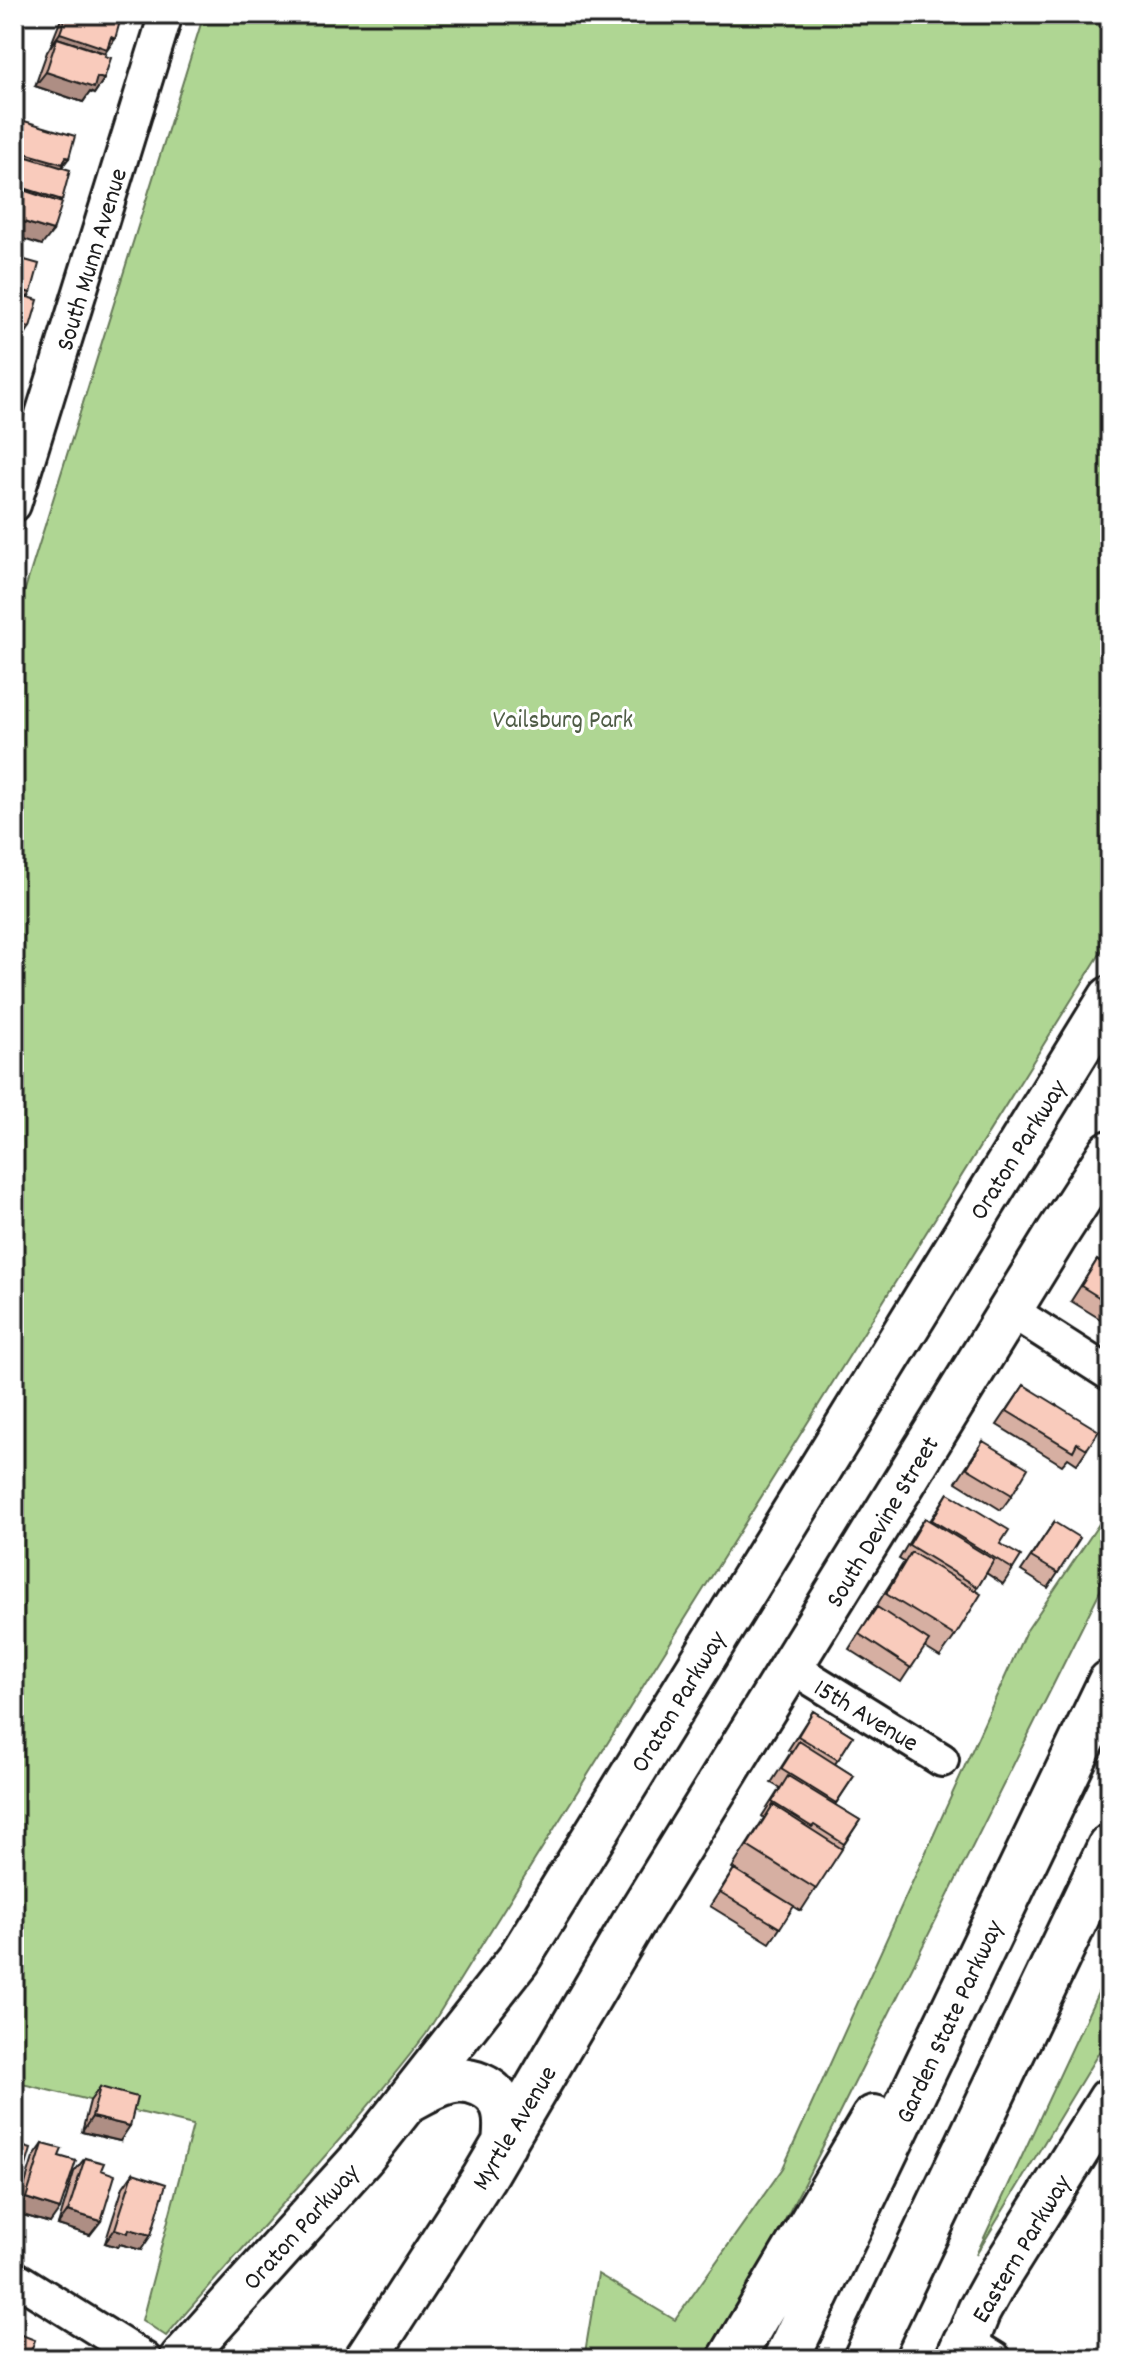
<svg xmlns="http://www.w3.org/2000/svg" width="1124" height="2373" font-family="Dekko,sans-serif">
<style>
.green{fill:#afd693;stroke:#667958;stroke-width:2}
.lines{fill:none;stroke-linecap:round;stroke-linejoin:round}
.minor-casing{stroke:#1c1c1c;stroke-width:38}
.major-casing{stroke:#1c1c1c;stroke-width:48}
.highway-casing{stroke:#1c1c1c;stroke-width:50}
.minor{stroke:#fff;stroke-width:32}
.major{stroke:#fff;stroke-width:42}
.highway{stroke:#fff;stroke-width:44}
.wall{fill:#d6afa2;stroke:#1c1c1c;stroke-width:2}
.shaded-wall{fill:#ae8e84;stroke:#1c1c1c;stroke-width:2}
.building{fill:#f9cbbc;stroke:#1c1c1c;stroke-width:2}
.labels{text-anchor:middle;stroke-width:6;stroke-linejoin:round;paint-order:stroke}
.street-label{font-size:26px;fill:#1c1c1c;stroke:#fff}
.park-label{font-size:26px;fill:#4f5d46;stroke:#fff}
</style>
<rect width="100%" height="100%" fill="#fff"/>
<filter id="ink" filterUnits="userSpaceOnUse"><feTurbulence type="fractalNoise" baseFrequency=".0125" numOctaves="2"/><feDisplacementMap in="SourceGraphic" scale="16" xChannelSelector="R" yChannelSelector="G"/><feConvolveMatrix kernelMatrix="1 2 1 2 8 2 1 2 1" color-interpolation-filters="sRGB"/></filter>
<g filter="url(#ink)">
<path class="green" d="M204,14H1110V938L426,2034C345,2140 252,2235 166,2336L142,2320L193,2125L14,2082V625Z
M1110,1500V1571L813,2166L713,2359H584L598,2274L675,2320L783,2168L1025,1633L1103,1518Z
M1110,1967V2034L976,2255Z"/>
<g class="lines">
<defs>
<path id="minor" d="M14,505L166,14
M1010,1310L1110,1374
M792,1667L942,1760
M14,2277L145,2359
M966,2341L995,2359"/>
<path id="major" d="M408,2101C421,2094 434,2086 449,2082C469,2077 494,2086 502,2106C507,2118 505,2132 504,2144
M181,2359L363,2157L518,1960L1110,998
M366,2359L484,2177L632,1925L1057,1234L1110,1152
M960,2359L979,2311L994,2284L1110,2099"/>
<path id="highway" d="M731,2359L874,2118
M786,2359L1110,1683
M866,2359L1110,1847
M958,2359L966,2341"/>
</defs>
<use href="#minor" class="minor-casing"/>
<use href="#major" class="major-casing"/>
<use href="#highway" class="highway-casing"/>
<use href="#minor" class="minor"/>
<use href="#major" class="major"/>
<use href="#highway" class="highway"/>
</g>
<path class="wall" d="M63,14H122L105,53L104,79L94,94L90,92L83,102L35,86L47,52L50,47Z
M1097,1260L1110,1268V1325L1071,1301Z
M1024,1385L1087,1449L1077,1464L1068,1458L1062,1465L997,1425Z
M983,1441L1012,1495L1001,1510L956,1482Z
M948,1493L1000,1544L1013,1569L1003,1584L986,1573L975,1591L955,1636L940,1657L924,1647L901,1682L849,1649L904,1562L899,1559L915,1532L925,1518L930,1521Z
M1054,1522L1058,1573L1048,1588L1021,1571Z
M813,1711L853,1736L835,1764L854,1776L835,1805L860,1820L801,1911L732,1868L764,1818L762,1816L780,1788L771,1783L791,1752L788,1750Z
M734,1869L780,1928L770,1943L710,1906Z
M100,2087L120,2141L82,2132L90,2101Z
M43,2144L59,2156L50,2223L16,2213L33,2158Z
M85,2158L101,2170L90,2235L58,2225L74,2172Z
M133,2173L141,2250L120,2244L118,2247L105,2243L123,2187Z"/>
<path class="shaded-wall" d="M60,33L111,37L115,39L105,53L57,38L50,47Z
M46,72L97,77L104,79L94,94L90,92L83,102L35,86Z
M14,150L66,157L69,158L53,179L14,168Z
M14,185L62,200L51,214L14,203Z
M14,219L53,231L42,245L14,236Z
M14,288L31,293L21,307L14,305Z
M14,323L30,327L20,342L14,340Z
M92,2117L130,2126L120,2141L82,2132Z
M26,2198L60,2209L50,2223L16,2213Z
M68,2211L101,2221L90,2235L58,2225Z
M115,2229H129L151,2235L141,2250L120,2244L118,2247L105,2243Z"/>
<path class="building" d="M67,14H117V17L121,18L115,39L111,37L107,49L60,33Z
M57,38L106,54L105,56L111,58L104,79L97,77L94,88L46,72Z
M14,118L75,136L69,158L66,157L63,164L14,150Z
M14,153L70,170L62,200L14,185Z
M14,187L62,203L53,231L14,219Z
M14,257L39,264L31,293L14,288Z
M14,293L38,300L30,327L14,323Z
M14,366L18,367L14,381Z
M1097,1260L1110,1268V1304L1081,1286Z
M1024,1385L1099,1431L1087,1449L1077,1443L1073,1451L1007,1411Z
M983,1441L1028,1468L1012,1495L967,1468Z
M948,1493L1009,1530L1000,1544L1021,1556L1013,1569L932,1520Z
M925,1518L994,1560L978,1587L909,1545Z
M1054,1522L1080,1538L1058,1573L1031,1557Z
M911,1552L981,1594L955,1636L886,1594Z
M877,1607L929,1641L911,1668L859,1634Z
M813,1711L853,1736L838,1760L798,1736Z
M799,1741L854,1776L836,1803L781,1769Z
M788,1776L860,1820L844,1844L814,1825L812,1827L772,1802Z
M773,1805L842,1849L816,1889L747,1846Z
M734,1869L794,1906L780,1928L720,1892Z
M100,2087L137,2097L130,2126L92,2117Z
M14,2134L20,2136L18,2145L31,2149L17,2196L14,2195Z
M43,2144L62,2149L59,2156L76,2161L60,2209L26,2198Z
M85,2158L104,2163L101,2170L115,2175L101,2221L68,2211Z
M133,2173L166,2184L151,2235L129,2229L128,2233L115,2229Z
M14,2332L35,2340L28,2359H14Z
M50,2349L65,2359H43Z"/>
</g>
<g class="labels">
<g class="street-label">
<text transform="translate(90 259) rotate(-73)" y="9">South Munn Avenue</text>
<text transform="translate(1017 1149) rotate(-58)" y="9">Oraton Parkway</text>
<text transform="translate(881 1521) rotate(-59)" y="9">South Devine Street</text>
<text transform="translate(677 1701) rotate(-59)" y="9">Oraton Parkway</text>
<text transform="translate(867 1714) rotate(31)" y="9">15th Avenue</text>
<text transform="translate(948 2021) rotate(-65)" y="9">Garden State Parkway</text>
<text transform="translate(513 2127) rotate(-59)" y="9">Myrtle Avenue</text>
<text transform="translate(300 2226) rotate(-48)" y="9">Oraton Parkway</text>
<text transform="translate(1020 2248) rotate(-59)" y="9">Eastern Parkway</text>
</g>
<g class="park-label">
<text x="563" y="727">Vailsburg Park</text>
</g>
</g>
<rect width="1124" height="2373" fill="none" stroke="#fff" stroke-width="48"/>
<rect x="24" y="24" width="1076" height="2325" fill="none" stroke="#1c1c1c" stroke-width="3" filter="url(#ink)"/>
</svg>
